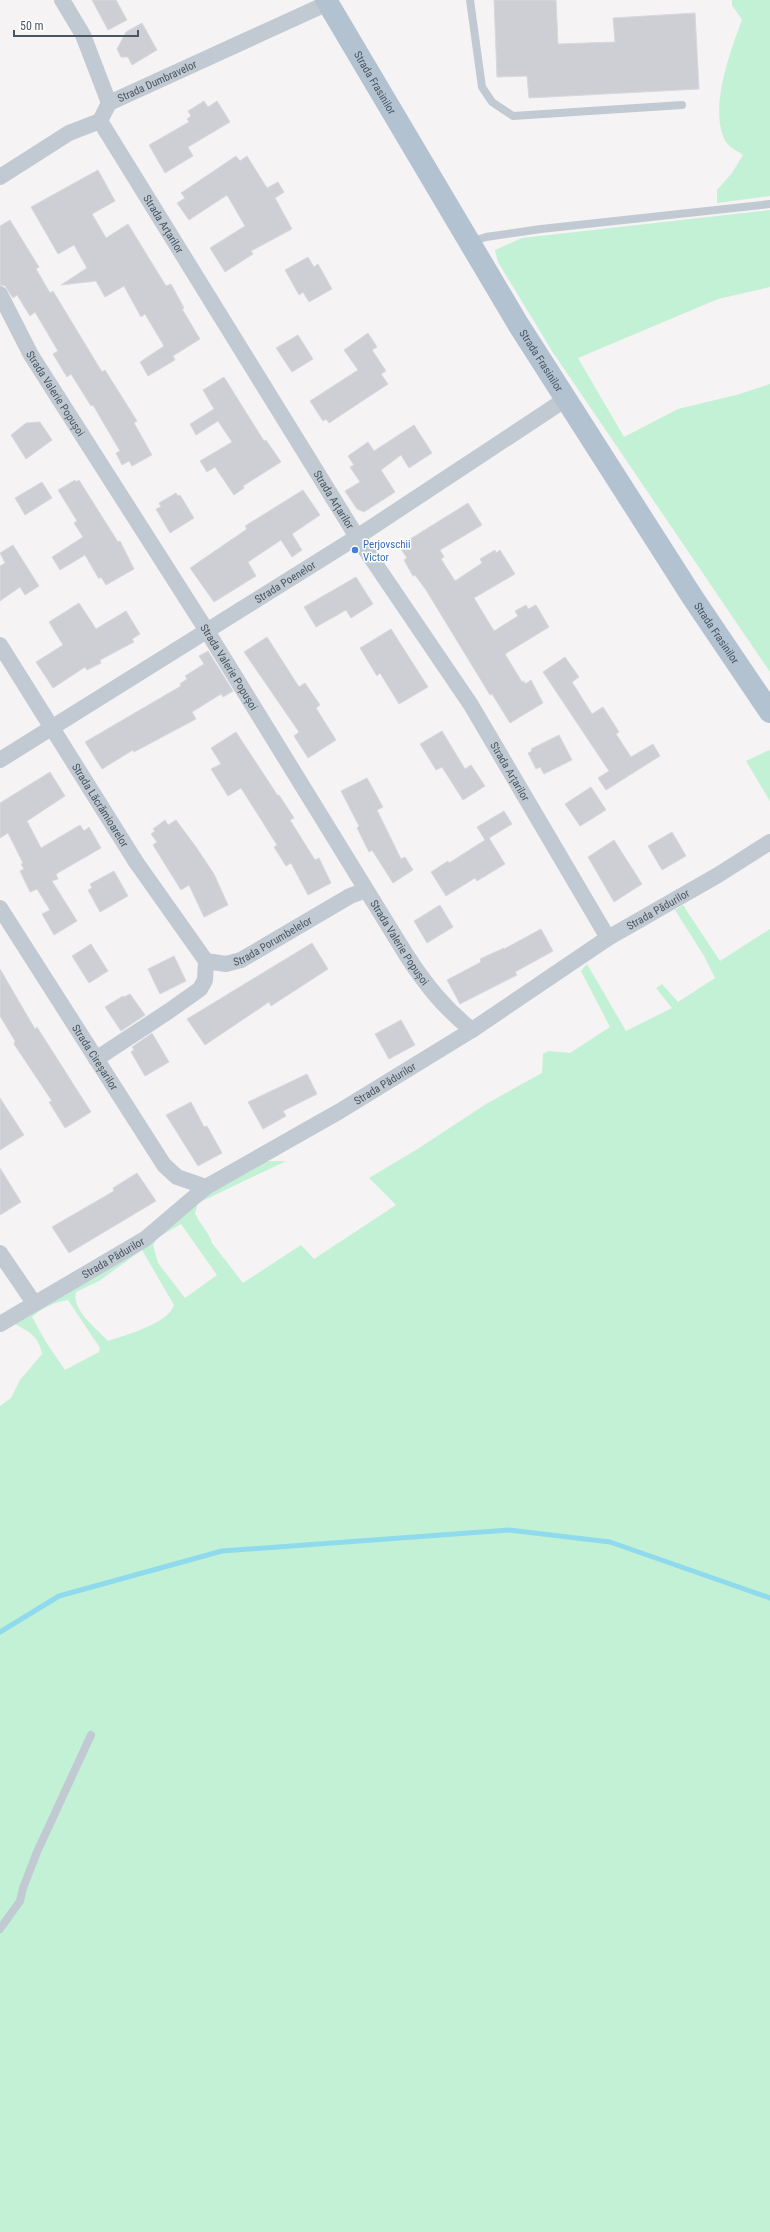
<svg xmlns="http://www.w3.org/2000/svg" width="770" height="2232" font-family="'Roboto Condensed',sans-serif">
<style>
.green{fill:#c3f1d5;fill-rule:evenodd}
.lines{fill:none;stroke-linecap:round;stroke-linejoin:round}
.stream{stroke:#90daee;stroke-width:5}
.building{fill:#cdcfd5;stroke:#d7d9de}
.service{stroke:#c1cad2;stroke-width:8}
.minor{stroke:#c1cad2;stroke-width:16}
.primary{stroke:#b3c2d1;stroke-width:22}
.shop-dot{fill:#3f7fe0;stroke:#fff;stroke-width:1.5}
.labels{text-anchor:middle;stroke-width:3;stroke-linejoin:round;paint-order:stroke}
.street-label{font-size:11px;fill:#4a5661;stroke:#fff}
.shop-label{font-size:11px;fill:#366cbe;stroke:#fff;text-anchor:start}
</style>
<rect width="100%" height="100%" fill="#f5f3f3"/>
<path class="green" d="M732,0H770V196L717,203V190L732,173L743,155C738,151 730,148 726,142C708,111 730,52 742,20L732,5Z
M770,210V287L718,299L578,358L624,437L678,409L740,394L770,384V672L552,351L498,262L495,250L522,238Z
M769,750L770,752V801L746,761Z
M683,905L720,961L770,929V2232H0V1406L11,1398L20,1380L42,1354C39,1337 30,1332 15,1324L201,1197L260,1161H286L198,1203L195,1213C199,1223 210,1234 212,1243L243,1283L301,1245L314,1259L396,1205L369,1178L416,1150L486,1104L542,1073L543,1054L548,1051L570,1053L610,1027L581,971L587,964L626,1031L672,1008L656,988L662,984L678,1002L715,978L704,956L675,910ZM181,1224L217,1275L185,1298L158,1263L153,1245L157,1238ZM142,1250L174,1305C169,1323 126,1335 108,1341C98,1330 71,1310 76,1292L99,1281ZM68,1300L100,1348L99,1352L65,1370L46,1342L32,1317C42,1308 54,1302 68,1300Z"/>
<g class="lines">
<path class="stream" d="M0,1632L59,1596L222,1551L509,1530L610,1542L770,1598"/>
</g>
<path class="building" d="M92,0H116L127,20L108,30Z
M494,0H556L558,44L615,42L613,18L695,13L699,89L529,98L527,76L497,77Z
M142,23L157,50L132,65L128,57H121L117,49L126,32Z
M204,101L208,107L217,101L230,122L188,147L193,156L165,173L149,145L189,122L187,119L191,116L188,111Z
M236,156L240,161L247,156L267,188L278,182L284,192L275,198L292,229L251,251L253,254L225,272L210,248L245,226L227,195L189,220L177,203L185,198L181,193Z
M98,170L115,201L92,214L106,238L128,224L166,286L171,284L184,308L182,309L200,339L173,356L175,360L148,376L140,362L164,346L145,314L141,317L124,286L105,297L96,281L61,285L87,268L74,245L58,254L31,207Z
M10,220L39,267L36,269L50,293L53,291L102,372L105,370L137,421L134,423L152,455L132,466L129,461L122,465L116,453L120,451L93,405L91,406L71,374L67,377L53,354L58,351L35,312L30,316L17,295L13,298L5,286L0,285V226Z
M308,257L314,267L318,264L332,289L309,302L303,292L299,295L285,270Z
M368,333L377,347L372,350L386,371L381,374L388,384L329,423L326,419L323,421L310,401L358,370L344,350Z
M298,335L313,359L292,372L276,348Z
M224,377L264,441L266,440L281,462L243,486L244,488L234,495L215,467L207,472L200,461L232,442L218,421L196,435L190,424L214,409L203,390Z
M40,422L52,440L26,459L11,435L26,423Z
M414,425L432,453L409,468L401,455L381,470L395,492L364,512L357,509L345,491L360,482L350,467L354,465L348,456L368,442L374,451Z
M75,480L76,482L79,480L118,542L120,541L134,569L106,585L101,577L99,579L85,555L60,570L52,557L83,537L74,523L77,521L58,490Z
M42,482L52,498L25,515L15,498Z
M303,490L320,515L292,534L302,550L292,557L281,540L248,562L256,576L214,602L190,568L247,529L245,526Z
M176,493L178,496L180,495L194,518L170,533L156,509L161,507L159,503Z
M468,503L482,525L440,550L444,557L441,559L455,581L482,563L480,559L495,550L496,553L500,550L515,574L474,598L494,631L518,616L515,611L526,605L528,609L536,605L549,627L505,654L522,682L524,681L525,684L531,680L543,703L510,723L492,694L490,695L426,590L415,575L413,576L404,560L407,558L399,546Z
M13,545L39,586L25,595L20,587L0,601V566L5,563L0,553Z
M356,577L373,604L351,618L346,610L316,627L304,607Z
M79,603L96,629L126,611L140,634L132,639L134,642L100,660L101,663L87,670L85,667L53,688L36,662L63,645L49,622Z
M391,629L428,687L399,704L380,673L377,676L360,648Z
M267,637L299,687L305,683L320,705L316,708L336,740L308,758L294,736L299,732L244,652Z
M208,651L233,691L223,697L221,694L192,712L196,719L134,752L133,750L102,769L85,742L181,686L180,684L187,679L185,676L204,664L199,656Z
M565,657L579,677L572,682L592,714L603,707L619,732L616,734L631,757L653,744L660,756L606,790L598,778L609,771L543,672Z
M442,731L465,769L471,765L485,786L463,800L442,767L436,770L420,744Z
M236,732L278,796L279,795L294,818L290,820L315,860L319,858L331,883L308,895L291,863L286,866L274,847L277,845L241,788L228,796L211,769L221,764L211,748Z
M559,735L572,760L544,774L540,767L536,769L528,753L532,751L531,749Z
M50,772L65,796L27,821L41,848L80,825L84,831L89,827L101,848L56,874L58,879L52,881L77,921L54,935L42,914L50,910L37,889L30,892L20,871L24,869L21,864L23,863L8,833L0,838V803Z
M367,778L383,807L377,810L401,859L405,857L413,870L393,883L372,850L369,852L357,828L359,826L341,791Z
M591,787L606,810L580,826L565,804Z
M504,811L512,824L489,838L505,864L477,881L475,878L446,896L431,872L448,861L449,863L485,840L477,827Z
M165,820L168,825L176,820L196,847L214,874L228,905L204,917L189,885L181,890L153,845L157,842L151,834L155,831L153,829Z
M672,832L686,856L662,870L648,846Z
M614,840L642,884L614,902L588,857Z
M114,871L128,896L100,912L88,890L92,888L90,884Z
M440,905L453,927L427,943L414,921Z
M541,929L553,951L515,972L517,975L460,1004L447,980L481,962L480,959L504,948V949Z
M312,943L328,969L271,1006L269,1002L205,1045L187,1019Z
M91,944L108,971L89,983L72,956Z
M174,956L186,981L160,994L148,969Z
M0,969L35,1029L37,1027L91,1112L65,1128L49,1102L52,1101L14,1044L15,1041L0,1016Z
M130,994L145,1015L121,1031L105,1007L123,996L124,997Z
M401,1020L415,1045L389,1059L375,1034Z
M152,1033L169,1062L145,1076L131,1052L134,1050L132,1047Z
M307,1074L317,1094L283,1111L286,1116L263,1129L248,1102Z
M0,1098L24,1135L0,1150Z
M191,1102L204,1127L207,1126L222,1153L198,1166L166,1115Z
M0,1168L21,1202L0,1215Z
M137,1173L156,1201L69,1253L52,1227L114,1191L113,1188Z"/>
<g class="lines">
<path class="service" d="M470,0L482,87L492,102L513,116L682,105
M470,242L486,237L541,229L770,204
M0,1929L20,1901L23,1888L37,1852L91,1735"/>
<g class="minor">
<path d="M62,0L83,35L109,103"/>
<path id="s1" d="M100,121L357,537L471,705L608,938"/>
<path id="s2" d="M0,177L69,133L100,121L109,103L328,3"/>
<path id="s3" d="M0,294L31,355L207,631L407,956C426,985 445,1009 472,1030"/>
<path id="s4" d="M0,645L136,862L206,961"/>
<path id="s5" d="M0,760L357,537L566,399"/>
<path id="s6" d="M0,908L164,1165L177,1177L206,1187"/>
<path id="s7" d="M96,1059L169,1011L200,989L205,980L206,961L226,964L241,960L350,896L366,890"/>
<path d="M0,1253L34,1303"/>
<path id="s8" d="M0,1324L145,1239L206,1187L340,1111L472,1030L608,938L718,875L770,842"/>
</g>
<path class="primary" id="s9" d="M326,0L518,324L693,598L770,712"/>
</g>
<circle class="shop-dot" cx="355" cy="550" r="4"/>
<g class="labels">
<g class="street-label">
<text dy="4" stroke="none"><textPath href="#s2" startOffset="188">Strada Dumbravelor</textPath></text>
<text dy="4" stroke="none"><textPath href="#s9" startOffset="96">Strada Frasinilor</textPath></text>
<text dy="4" stroke="none"><textPath href="#s1" startOffset="121">Strada Arțarilor</textPath></text>
<text dy="4" stroke="none"><textPath href="#s9" startOffset="420">Strada Frasinilor</textPath></text>
<text dy="4" stroke="none"><textPath href="#s3" startOffset="114">Strada Valerie Popușoi</textPath></text>
<text dy="4" stroke="none"><textPath href="#s1" startOffset="445">Strada Arțarilor</textPath></text>
<text dy="4" stroke="none"><textPath href="#s5" startOffset="336">Strada Poenelor</textPath></text>
<text dy="4" stroke="none"><textPath href="#s9" startOffset="744">Strada Frasinilor</textPath></text>
<text dy="4" stroke="none"><textPath href="#s3" startOffset="438">Strada Valerie Popușoi</textPath></text>
<text dy="4" stroke="none"><textPath href="#s1" startOffset="769">Strada Arțarilor</textPath></text>
<text dy="4" stroke="none"><textPath href="#s4" startOffset="189">Strada Lăcrămioarelor</textPath></text>
<text dy="4" stroke="none"><textPath href="#s8" startOffset="779">Strada Pădurilor</textPath></text>
<text dy="4" stroke="none"><textPath href="#s7" startOffset="227">Strada Porumbelelor</textPath></text>
<text dy="4" stroke="none"><textPath href="#s3" startOffset="762">Strada Valerie Popușoi</textPath></text>
<text dy="4" stroke="none"><textPath href="#s6" startOffset="177">Strada Cireșarilor</textPath></text>
<text dy="4" stroke="none"><textPath href="#s8" startOffset="455">Strada Pădurilor</textPath></text>
<text dy="4" stroke="none"><textPath href="#s8" startOffset="131">Strada Pădurilor</textPath></text>
</g>
<g class="shop-label">
<text x="363" y="548">Perjovschii<tspan x="363" dy="13">Victor</tspan></text>
</g>
</g>
<path d="M14 30v6h124v-6" fill="none" stroke="#4a5661" stroke-width="2"/>
<text x="20" y="30" font-size="12" fill="#4a5661" stroke="#ffffff" stroke-width="3" paint-order="stroke">50 m</text>
</svg>
